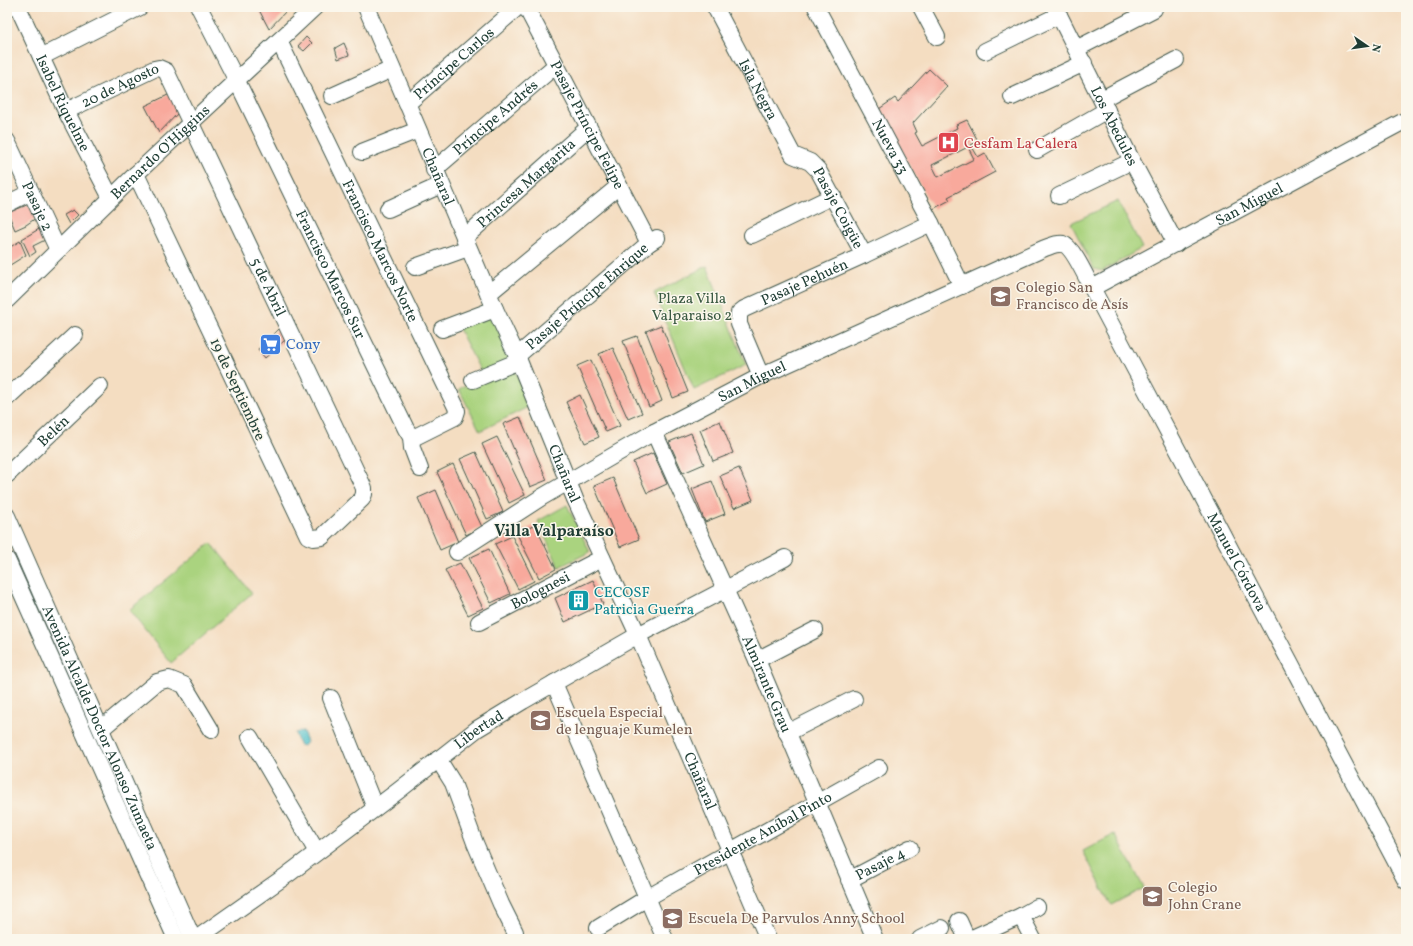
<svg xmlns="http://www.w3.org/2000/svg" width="1413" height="946" font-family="Vollkorn,serif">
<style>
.green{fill:#aad37f;stroke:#64885a}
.water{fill:#53c1ca;stroke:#397f7f}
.building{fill:#f8a99c;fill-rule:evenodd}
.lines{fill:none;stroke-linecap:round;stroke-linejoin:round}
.minor-casing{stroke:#3f5549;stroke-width:18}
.minor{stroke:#fff;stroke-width:16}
.labels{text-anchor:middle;stroke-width:3;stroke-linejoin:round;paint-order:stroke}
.street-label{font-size:15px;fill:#1f3d34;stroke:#fbf7ec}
.health-label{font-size:15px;fill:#be3a42;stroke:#fbf7ec;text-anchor:start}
.education-label{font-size:15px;fill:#785e54;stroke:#fbf7ec;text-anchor:start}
.park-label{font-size:15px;fill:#3b5b43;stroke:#fbf7ec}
.shop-label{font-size:15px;fill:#366cbe;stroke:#fbf7ec;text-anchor:start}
.culture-label{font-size:15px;fill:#0d838f;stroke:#fbf7ec;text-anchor:start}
.neighbourhood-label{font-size:16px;font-weight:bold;fill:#1f3d34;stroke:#fbf7ec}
</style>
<rect width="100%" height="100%" fill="#fbf7ec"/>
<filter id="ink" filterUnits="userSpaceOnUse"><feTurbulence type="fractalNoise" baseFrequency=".025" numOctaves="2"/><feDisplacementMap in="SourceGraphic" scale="8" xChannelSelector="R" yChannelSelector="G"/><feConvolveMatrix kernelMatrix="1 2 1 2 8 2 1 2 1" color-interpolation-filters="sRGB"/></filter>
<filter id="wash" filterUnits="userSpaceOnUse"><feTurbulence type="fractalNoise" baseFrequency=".012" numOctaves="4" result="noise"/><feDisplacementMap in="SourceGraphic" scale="16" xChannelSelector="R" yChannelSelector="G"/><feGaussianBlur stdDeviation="0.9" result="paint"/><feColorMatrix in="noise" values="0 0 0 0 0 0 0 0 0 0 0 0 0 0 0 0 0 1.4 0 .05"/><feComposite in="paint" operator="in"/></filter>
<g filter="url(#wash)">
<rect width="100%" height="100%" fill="#f4ddc1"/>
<path class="green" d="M1118,201L1142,248L1102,271L1094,269L1071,223Z
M707,266L746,365L694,390L654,293Z
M492,315L530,406L480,431L459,389L483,376L458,327Z
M567,505L590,552L559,567L538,521Z
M211,543L252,593L171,663L129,610Z
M1115,834L1144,888L1111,905L1083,851Z"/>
<path class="water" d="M303,731L307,742L304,746L299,745L295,733Z"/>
<g id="blocks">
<path class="building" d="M259,7H286L287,10L269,29L258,8Z
M306,37L312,43L304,51L298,46Z
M344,43L349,55L338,59L335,48Z
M929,69L947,86L913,123L917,132L915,133L922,146L957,128L956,125L967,120L978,141L971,145L978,157L985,153L995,172L948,197L950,200L933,209L879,109L895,98L898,102ZM968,147L974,159L938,177L932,165Z
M170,94L179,112L159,133L145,106Z
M29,204L36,218L26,225L15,230L8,213Z
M73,210L78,215L69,224L64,215Z
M7,223L11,232L7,235Z
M39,229L45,240L33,246L36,252L30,256L22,239Z
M20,241L26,255L7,267V249Z
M661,325L688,392L673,398L646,331Z
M280,328L285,340L265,358L258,349Z
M637,336L662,401L649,407L623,341Z
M613,348L642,413L628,419L599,354Z
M591,360L620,426L606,432L577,366Z
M580,395L599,437L585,443L566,402Z
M520,417L547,480L530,487L503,424Z
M720,421L733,453L713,461L700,430Z
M691,433L704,464L683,473L669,442Z
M497,437L525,495L509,503L482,444Z
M476,452L503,512L487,519L460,459Z
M653,453L667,484L647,493L633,462Z
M453,464L482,527L466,535L437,472Z
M739,468L753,500L734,508L720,476Z
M613,478L639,539L620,547L594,486Z
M712,481L725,514L705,522L692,489Z
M436,490L458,542L440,550L418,498Z
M535,525L556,569L539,578L517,534Z
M512,536L534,581L518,589L495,544Z
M489,549L510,594L491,603L469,558Z
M460,563L483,608L468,615L445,570Z
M593,580L603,604L565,622L555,598Z"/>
</g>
</g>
<g filter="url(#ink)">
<use href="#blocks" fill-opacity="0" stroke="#3f5549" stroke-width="1"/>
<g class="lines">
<defs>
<g id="minor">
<path id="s1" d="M18,7L66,111L111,198"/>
<path id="s2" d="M199,7L237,81L406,429L411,437L412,448L420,469"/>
<path id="s3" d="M366,7L495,309L517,356L575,499L638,635L768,939"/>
<path id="s4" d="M526,7L649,243"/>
<path id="s5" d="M715,7L793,155L810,162L818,170L864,255"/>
<path id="s6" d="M816,7L931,223L962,286"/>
<path d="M921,7L937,37"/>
<path id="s7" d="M1055,7L1132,161L1176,244"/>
<path id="s8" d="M279,41L456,407L457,411L455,417L417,436L411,437"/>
<path d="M1076,49L1154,9"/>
<path d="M985,51L1059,15"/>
<path d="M41,57L140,7"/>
<path d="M332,96L392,69"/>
<path d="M1012,97L1084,63"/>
<path d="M1102,99L1176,60"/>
<path id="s9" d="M407,104L518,7"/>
<path id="s10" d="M66,111L154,69L159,68L166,71L364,488V494L362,499L322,537L313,538L308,536L136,174"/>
<path id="s11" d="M7,141L58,250"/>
<path d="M1037,150L1107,110"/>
<path d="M362,152L418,130"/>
<path id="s12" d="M434,170L556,65"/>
<path d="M1059,196L1132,161"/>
<path d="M7,204L31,192"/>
<path d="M388,209L441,185"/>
<path d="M752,235L833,196"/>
<path id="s13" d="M464,238L588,128"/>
<path d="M415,267L468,248"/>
<path id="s14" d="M1092,288L1406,120"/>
<path d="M488,294L619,186"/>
<path id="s15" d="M7,300L136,174L315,7"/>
<path d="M442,329L495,309"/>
<path id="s16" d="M517,356L649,243L657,238"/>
<path id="s17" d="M761,376L739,324V313L744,309L864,255L931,223"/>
<path d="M473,380L519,361"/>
<path d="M7,398L75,335"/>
<path id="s18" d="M654,432L757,660L875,939"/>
<path id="s19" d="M7,475L100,386"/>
<path id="s20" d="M7,516L193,939"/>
<path id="s21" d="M457,552L542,497L654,432L761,376L1045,248C1051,246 1057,243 1063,244C1073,247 1087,279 1092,288L1406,881"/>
<path d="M7,560L176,939"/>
<path id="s22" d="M479,622L602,558"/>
<path d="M757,660L815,630"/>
<path d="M554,683L665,939"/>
<path d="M331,698L375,808"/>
<path d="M101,729L157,682L169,679L184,685L211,730"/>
<path d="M787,733L854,699"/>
<path d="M250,737L317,852"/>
<path d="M438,759L453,783L475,843L501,904L515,932"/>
<path id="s23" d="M849,880L910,848"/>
<path d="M1021,916L1033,939"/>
<path d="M959,921L967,939"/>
<path id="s24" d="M598,928L647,898L879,768"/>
<path id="s25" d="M196,939L287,875L398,791L477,729L523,701L638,635L785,558"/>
<path d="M920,939L942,928"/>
<path d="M970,939L1021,916L1037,907"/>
</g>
</defs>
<use href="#minor" class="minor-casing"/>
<use href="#minor" class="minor"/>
</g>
</g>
<defs>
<symbol id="hospital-square" viewBox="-11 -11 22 22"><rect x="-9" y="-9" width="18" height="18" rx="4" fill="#e0444e" stroke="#fbf7ec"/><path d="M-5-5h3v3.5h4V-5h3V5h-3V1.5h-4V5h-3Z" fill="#fff"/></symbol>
<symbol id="school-square" viewBox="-11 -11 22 22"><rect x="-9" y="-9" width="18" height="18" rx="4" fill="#8d6e63" stroke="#fbf7ec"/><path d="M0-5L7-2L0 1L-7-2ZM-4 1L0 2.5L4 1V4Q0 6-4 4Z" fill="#fff"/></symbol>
<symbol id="supermarket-square" viewBox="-11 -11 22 22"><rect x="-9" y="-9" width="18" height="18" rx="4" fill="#3f7fe0" stroke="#fbf7ec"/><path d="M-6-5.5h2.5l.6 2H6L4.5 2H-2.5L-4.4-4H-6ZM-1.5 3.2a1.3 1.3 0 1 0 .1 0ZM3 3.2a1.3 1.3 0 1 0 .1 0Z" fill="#fff"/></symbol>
<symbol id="building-square" viewBox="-11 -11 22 22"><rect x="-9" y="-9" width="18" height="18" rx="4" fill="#0f9aa8" stroke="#fbf7ec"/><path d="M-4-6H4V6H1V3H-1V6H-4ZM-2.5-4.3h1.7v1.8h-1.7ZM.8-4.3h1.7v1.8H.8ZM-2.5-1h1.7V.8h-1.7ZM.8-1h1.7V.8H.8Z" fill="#fff"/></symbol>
</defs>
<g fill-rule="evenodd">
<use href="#hospital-square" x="936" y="130" width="25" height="25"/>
<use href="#school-square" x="988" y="284" width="25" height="25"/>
<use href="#supermarket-square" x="258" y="332" width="25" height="25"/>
<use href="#building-square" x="566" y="588" width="25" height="25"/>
<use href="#school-square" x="528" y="708" width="25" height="25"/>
<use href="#school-square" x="1140" y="884" width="25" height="25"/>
<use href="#school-square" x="660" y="906" width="25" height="25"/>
</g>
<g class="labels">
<g class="street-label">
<text dy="5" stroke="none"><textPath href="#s9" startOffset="62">Príncipe Carlos</textPath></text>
<text dy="5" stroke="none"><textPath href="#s10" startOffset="60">20 de Agosto</textPath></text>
<text dy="5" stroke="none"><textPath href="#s5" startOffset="93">Isla Negra</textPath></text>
<text dy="5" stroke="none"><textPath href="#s1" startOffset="106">Isabel Riquelme</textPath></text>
<text dy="5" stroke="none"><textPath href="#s12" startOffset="81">Príncipe Andrés</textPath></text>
<text dy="5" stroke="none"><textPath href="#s4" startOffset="133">Pasaje Príncipe Felipe</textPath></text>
<text dy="5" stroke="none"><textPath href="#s7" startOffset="133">Los Abedules</textPath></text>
<text dy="5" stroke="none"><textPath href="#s6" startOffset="158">Nueva 33</textPath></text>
<text dy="5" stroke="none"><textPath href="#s15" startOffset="213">Bernardo O'Higgins</textPath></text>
<text dy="5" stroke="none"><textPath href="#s3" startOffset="184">Chañaral</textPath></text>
<text dy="5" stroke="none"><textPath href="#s13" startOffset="83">Princesa Margarita</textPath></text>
<text dy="5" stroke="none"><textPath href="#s14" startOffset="178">San Miguel</textPath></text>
<text dy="5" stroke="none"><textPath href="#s11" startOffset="72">Pasaje 2</textPath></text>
<text dy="5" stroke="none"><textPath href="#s5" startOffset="240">Pasaje Coigüe</textPath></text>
<text dy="5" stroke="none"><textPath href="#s8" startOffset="233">Francisco Marcos Norte</textPath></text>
<text dy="5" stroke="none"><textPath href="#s2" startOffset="298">Francisco Marcos Sur</textPath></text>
<text dy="5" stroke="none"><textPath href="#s17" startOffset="140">Pasaje Pehuén</textPath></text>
<text dy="5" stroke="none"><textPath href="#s10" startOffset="349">5 de Abril</textPath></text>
<text dy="5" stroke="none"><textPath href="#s16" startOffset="92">Pasaje Príncipe Enrique</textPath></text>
<text dy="5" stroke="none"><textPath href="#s21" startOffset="341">San Miguel</textPath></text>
<text transform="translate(238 389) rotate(65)" y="5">19 de Septiembre</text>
<text dy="5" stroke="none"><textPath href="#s19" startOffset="64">Belén</textPath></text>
<text dy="5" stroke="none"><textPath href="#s3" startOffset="507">Chañaral</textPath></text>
<text dy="5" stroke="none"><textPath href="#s21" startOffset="1045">Manuel Córdova</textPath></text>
<text dy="5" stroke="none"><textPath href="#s22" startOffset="69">Bolognesi</textPath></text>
<text dy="5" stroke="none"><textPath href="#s18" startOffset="276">Almirante Grau</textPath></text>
<text dy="5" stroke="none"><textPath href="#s20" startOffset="231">Avenida Alcalde Doctor Alonso Zumaeta</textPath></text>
<text dy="5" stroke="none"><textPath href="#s25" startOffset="352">Libertad</textPath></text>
<text dy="5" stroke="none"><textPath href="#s3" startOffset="843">Chañaral</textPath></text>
<text dy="5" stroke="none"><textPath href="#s24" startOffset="190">Presidente Aníbal Pinto</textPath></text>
<text dy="5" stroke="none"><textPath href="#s23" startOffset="35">Pasaje 4</textPath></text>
</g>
<g class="health-label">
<text x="964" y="148">Cesfam La Calera</text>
</g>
<g class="education-label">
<text x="1016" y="292">Colegio San<tspan x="1016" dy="17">Francisco de Asís</tspan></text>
<text x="556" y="717">Escuela Especial<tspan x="556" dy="17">de lenguaje Kumelen</tspan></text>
<text x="1168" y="892">Colegio<tspan x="1168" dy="17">John Crane</tspan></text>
<text x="688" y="923">Escuela De Parvulos Anny School</text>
</g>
<g class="park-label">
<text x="692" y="303">Plaza Villa<tspan x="692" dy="17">Valparaiso 2</tspan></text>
</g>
<g class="shop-label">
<text x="286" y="349">Cony</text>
</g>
<g class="culture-label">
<text x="594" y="597">CECOSF<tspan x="594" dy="17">Patricia Guerra</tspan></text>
</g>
<g class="neighbourhood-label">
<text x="554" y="536">Villa Valparaíso</text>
</g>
</g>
<rect width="1413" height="946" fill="none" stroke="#fbf7ec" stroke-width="24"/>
<g transform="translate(1367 46) rotate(103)" stroke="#fbf7ec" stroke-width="3" paint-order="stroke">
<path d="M0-3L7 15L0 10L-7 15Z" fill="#1f3d34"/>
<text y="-6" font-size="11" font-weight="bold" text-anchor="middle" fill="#1f3d34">N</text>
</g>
</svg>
